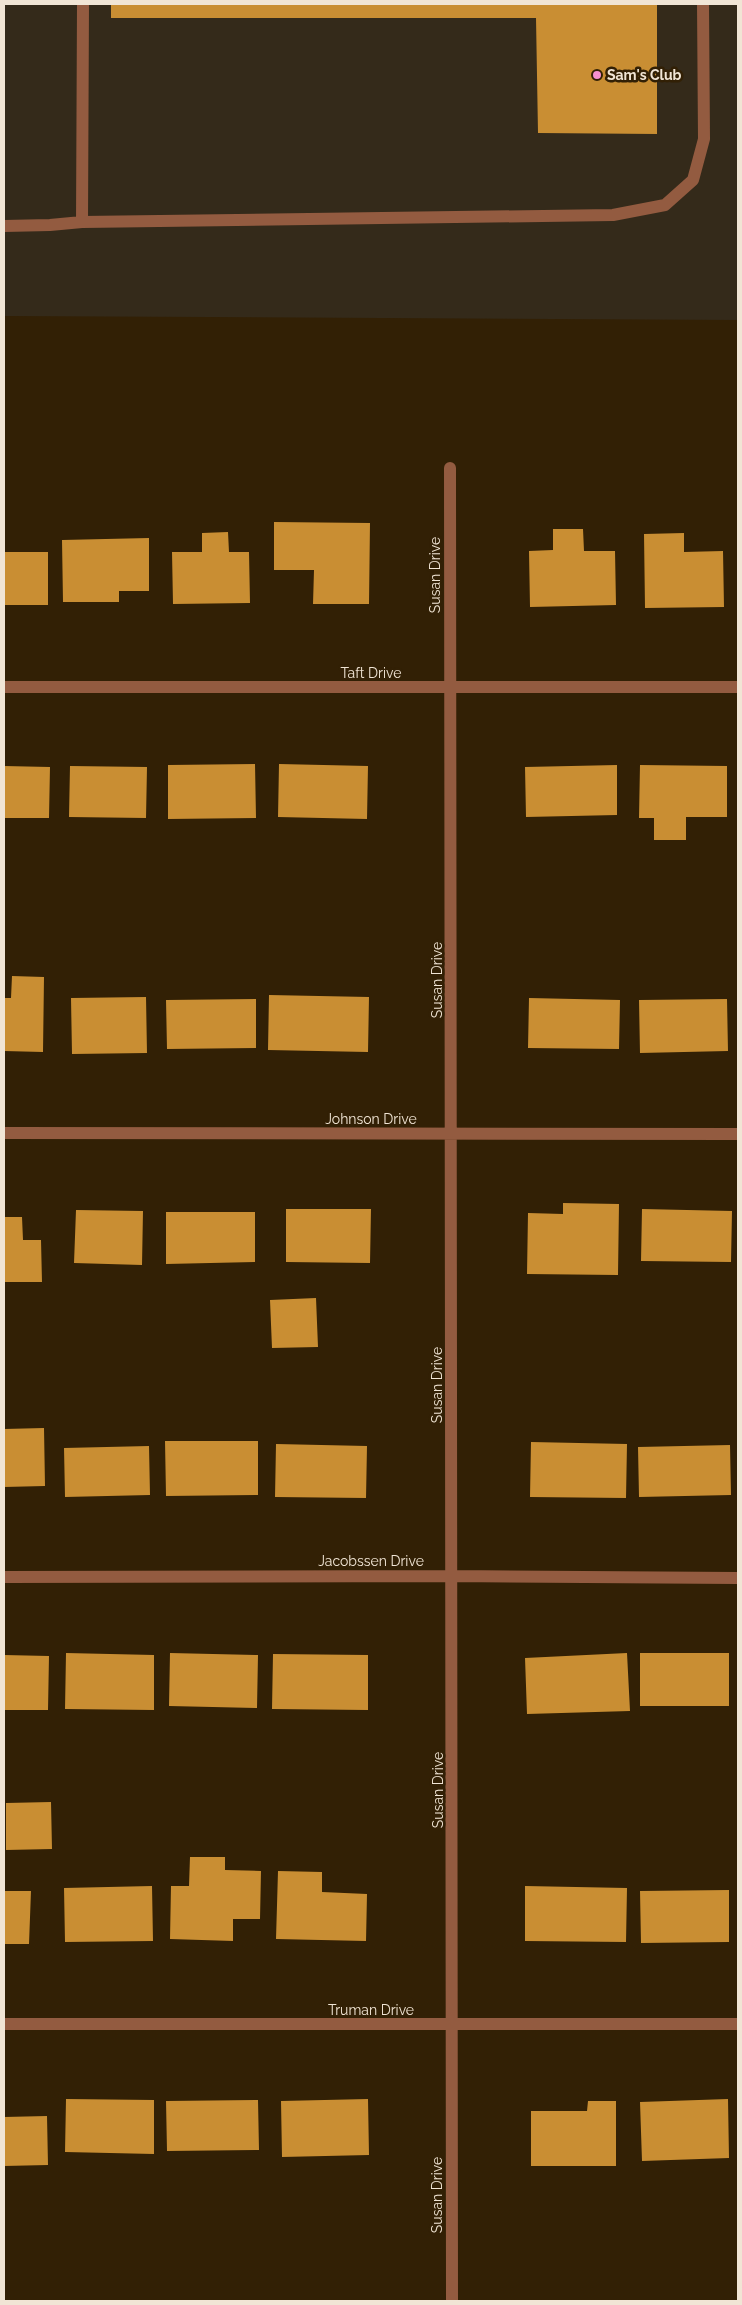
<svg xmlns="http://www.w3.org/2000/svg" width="742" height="2305" font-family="Raleway,sans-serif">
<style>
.commercial{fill:#342a1a}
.building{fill:#c98e33}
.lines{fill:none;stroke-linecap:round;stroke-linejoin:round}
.service{stroke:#935b40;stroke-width:12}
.minor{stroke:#935b40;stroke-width:12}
.poi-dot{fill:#f690d0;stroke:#322005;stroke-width:2}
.labels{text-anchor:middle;stroke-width:5;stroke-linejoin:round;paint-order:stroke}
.poi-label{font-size:14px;font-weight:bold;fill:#f1e5d5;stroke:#322005;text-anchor:start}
.street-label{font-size:14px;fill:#f1e5d5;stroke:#322005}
</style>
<rect width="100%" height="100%" fill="#322005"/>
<path class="commercial" d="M4,4H738V320L4,316Z"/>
<path class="building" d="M111,4H657V134L538,133L536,18H111Z
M274,522L370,523L369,604H313L314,570H274Z
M553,529H583L584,551H615L616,605L530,607L529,551L553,550Z
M228,532L229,552H249L250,603L173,604L172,552H202V533Z
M684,533V552L723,551L724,607L645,608L644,534Z
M149,538V591H119V602H63L62,540Z
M4,552H48V605H4Z
M255,764L256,818L168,819V765Z
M279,764L368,766L367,819L278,817Z
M617,765V815L526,817L525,767Z
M640,765L727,766V817H686V840H654V818H639Z
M4,766L50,767L49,818H4Z
M70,766L147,767L146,818L69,817Z
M12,976L44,977L43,1052L4,1051V998H11Z
M269,995L369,997L368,1052L268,1050Z
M146,997L147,1053L72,1054L71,998Z
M529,998L620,1000L619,1049L528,1048Z
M256,999V1048L167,1049L166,1000Z
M727,999L728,1051L640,1053L639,1000Z
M563,1203L619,1204L618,1275L527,1274L528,1213L563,1214Z
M286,1209H371L370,1263L286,1262Z
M642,1209L732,1211L731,1262L641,1261Z
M76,1210L143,1211L142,1265L74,1263Z
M166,1212H255V1262L166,1264Z
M4,1217H22L23,1240H41L42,1282H4Z
M316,1298L318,1347L272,1348L270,1300Z
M44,1428L45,1486L4,1487V1429Z
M165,1441H258V1495L166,1496Z
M531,1442L627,1444L626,1498L530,1497Z
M276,1444L367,1446L366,1498L275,1497Z
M730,1445L731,1495L639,1497L638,1447Z
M149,1446L150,1495L65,1497L64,1448Z
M66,1653L154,1655V1710L65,1709Z
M170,1653L258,1655L257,1708L169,1706Z
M627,1653L630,1711L527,1714L525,1658Z
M640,1653H729V1706H640Z
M273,1654L368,1655V1710L272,1709Z
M4,1655L49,1656L48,1710H4Z
M51,1802L52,1849L6,1850V1803Z
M190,1857H225V1870L261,1871L260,1919H233V1941L170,1939L171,1886H189Z
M278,1871L322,1872V1892L367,1894L366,1941L276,1939Z
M152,1886L153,1941L65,1942L64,1888Z
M525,1886L627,1888L626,1942L525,1941Z
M729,1890V1942L641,1943L640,1891Z
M4,1891H31L29,1944H4Z
M66,2099L154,2100V2154L65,2152Z
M368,2099L369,2155L282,2157L281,2101Z
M728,2099L729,2158L642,2161L640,2102Z
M258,2100L259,2150L167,2151L166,2101Z
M588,2101H616V2166H531V2111H587Z
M47,2116L48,2165L4,2166V2117Z"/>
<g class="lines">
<path class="service" d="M82,222L613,215L665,205L693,180L704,139L703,4
M4,226L50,225L82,222L83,4"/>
<path class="minor" d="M450,468L452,2301
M4,687H738
M4,1133L738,1134
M4,1577L453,1576L738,1578
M4,2024H738"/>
</g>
<circle class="poi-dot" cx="597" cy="75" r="5"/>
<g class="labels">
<g class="poi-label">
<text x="607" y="80">Sam's Club</text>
</g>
<g class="street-label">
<text transform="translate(435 575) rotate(-90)" y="5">Susan Drive</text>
<text x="371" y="678">Taft Drive</text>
<text transform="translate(437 980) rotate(-90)" y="5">Susan Drive</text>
<text x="371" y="1124">Johnson Drive</text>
<text transform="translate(437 1385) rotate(-90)" y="5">Susan Drive</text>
<text x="371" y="1566">Jacobssen Drive</text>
<text transform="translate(438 1790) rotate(-90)" y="5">Susan Drive</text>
<text x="371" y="2015">Truman Drive</text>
<text transform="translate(437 2195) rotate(-90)" y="5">Susan Drive</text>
</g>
</g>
<rect width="742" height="2305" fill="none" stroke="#f1e5d5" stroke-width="10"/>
</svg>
